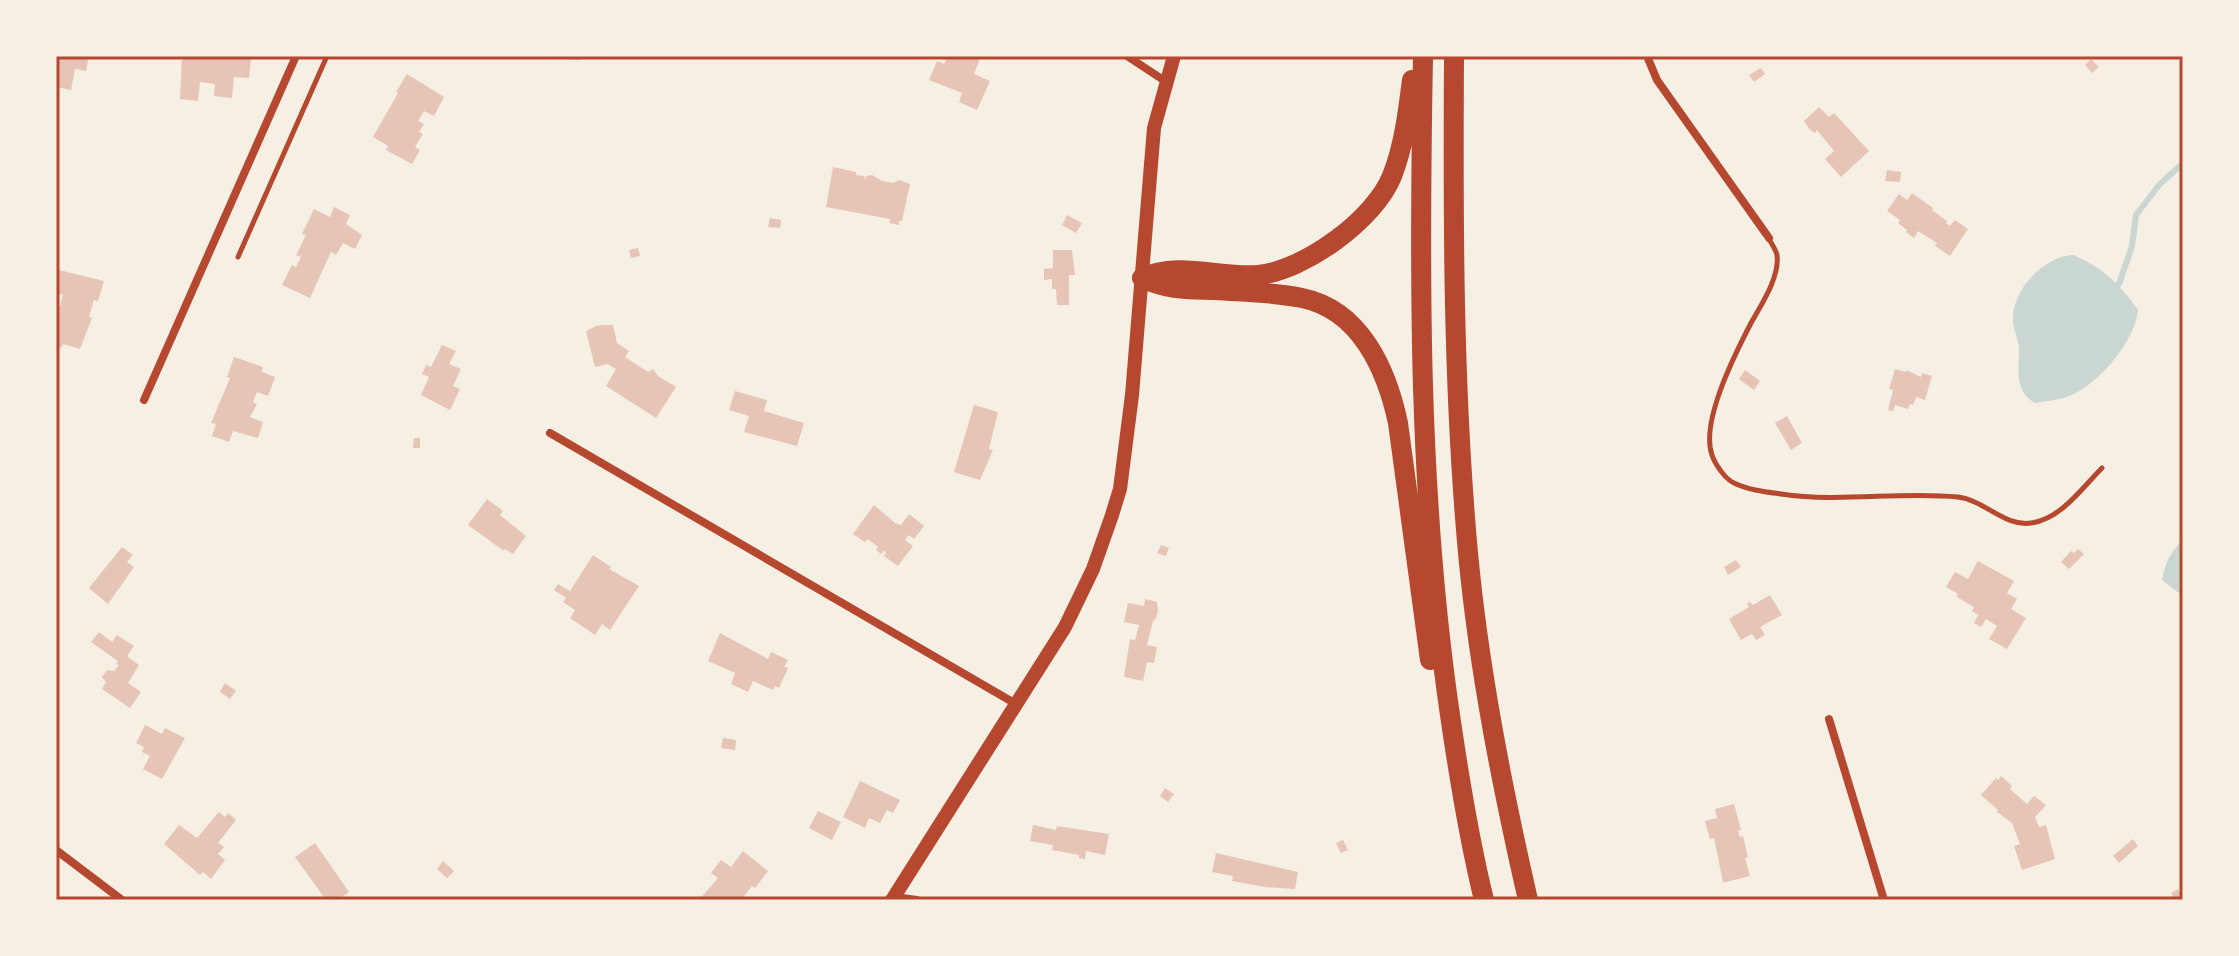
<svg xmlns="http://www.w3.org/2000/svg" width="2239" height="956" font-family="'Zilla Slab',serif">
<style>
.water{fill:#c9d6d2}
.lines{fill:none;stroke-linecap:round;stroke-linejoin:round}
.stream{stroke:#c9d6d2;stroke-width:6}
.building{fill:#e6c5b7}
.service{stroke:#b5482f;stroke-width:5}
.minor{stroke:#b5482f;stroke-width:8}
.secondary{stroke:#b5482f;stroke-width:14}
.motorway{stroke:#b5482f;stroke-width:20}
.neatline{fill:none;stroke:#b5482f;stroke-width:3}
</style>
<rect width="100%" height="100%" fill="#f6efe4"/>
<path class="water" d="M2073,255C2102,267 2120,284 2138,310C2135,342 2097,386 2067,397C2057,400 2046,401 2035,403C2014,391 2019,369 2019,348C2018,337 2012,327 2013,317C2014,288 2045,256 2073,255Z
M2183,540V596L2162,580C2165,562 2171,552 2183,540Z"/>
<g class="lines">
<path class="stream" d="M2119,284L2132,246L2136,215L2159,185L2183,163"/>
</g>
<path class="building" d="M56,56H89L86,71L75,69L71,90L56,87Z
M182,56H232L251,59L249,78L234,77L232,98L214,96L215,84L200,82L198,101L180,99Z
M553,56H579V60L553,58Z
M948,56H981L974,74L990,81L977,110L959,102L962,93L929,80L937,61L944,64Z
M2091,59L2099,67L2092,73L2085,65Z
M1761,68L1765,74L1754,82L1749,75Z
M407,74L444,97L434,116L424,111L418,121L424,124L419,132L423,134L415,147L420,150L412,164L386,150L388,146L373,137L398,93L396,92Z
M1819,107L1829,117L1834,113L1869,151L1841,177L1825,159L1834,151L1817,130L1815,133L1810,130L1804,121Z
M833,167L856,172L857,178V175L864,176L866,180V176L872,175L882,181L893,183L899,180L910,184L902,221H899V225L889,223L890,219L826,207Z
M1887,170L1901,172L1900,182L1885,181Z
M1912,193L1933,208L1932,210L1947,221L1946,223L1950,226L1955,220L1968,229L1950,256L1935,246L1937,243L1918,231L1914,238L1906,232L1907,230L1898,223L1900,220L1887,211L1899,194L1907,200Z
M334,207L350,215L346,224L362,235L355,249L343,243L336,255L331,252L310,298L282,285L292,265L296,267L301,257L296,255L306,235L302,234L314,209L330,217Z
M1067,215L1082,223L1076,233L1062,225Z
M770,218L781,220L780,228L768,227Z
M638,248L640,256L631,258L629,250Z
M1053,250H1072L1075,275H1069V305H1057L1056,289H1052V279L1044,280V269L1053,268Z
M59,270L104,281L98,301L94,300L89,317L92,318L80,349L63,344L62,348L56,346V304L60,306L63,295L56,293Z
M603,325H613L617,343L629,351L625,357L648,372L653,369L658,376L676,387L656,418L606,386L616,369L607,364L595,367L586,331L596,326Z
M442,345L456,351L449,364L461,369L453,386L460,389L450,410L421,395L429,377L422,374L426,365L431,367Z
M234,357L263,367L262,372L275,377L268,396L257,392L253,402L257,404L250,417L263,422L258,438L233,431L229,442L212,436L216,424L211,423L230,378L227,377Z
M1895,369L1906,372V370L1921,377L1922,373L1932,376L1925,400L1916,397L1913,405L1910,404L1908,409L1895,405L1893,411L1888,410L1893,390L1889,389Z
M1745,370L1760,381L1754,390L1739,379Z
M735,391L767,400L764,411L804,423L797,446L744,432L749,416L729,410Z
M974,405L998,412L989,449L993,450L980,480L954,472Z
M1787,416L1802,443L1791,450L1775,423Z
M414,438H420V448H413Z
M487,499L503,511L500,515L526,536L513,554L505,549L504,551L468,525Z
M874,505L895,523L901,525L909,514L924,526L914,539L909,535L905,540L913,546L898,566L884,556L886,552L884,551L881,554L876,550L878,547L868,539L865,542L853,534Z
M1161,545L1169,548L1166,556L1157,553Z
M122,547L133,555L127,562L134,567L108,604L89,588Z
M2078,549L2084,554L2069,569L2061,562L2071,551L2074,553Z
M593,555L611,567L609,569L639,586L610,630L602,624L595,635L570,618L575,610L563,602L566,598L554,590L558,584L570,591Z
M1736,560L1741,567L1728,575L1724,567Z
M1978,561L2014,581L2007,593L2017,599L2011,609L2026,618L2007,649L1989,639L1997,626L1986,619L1981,627L1974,623L1978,615L1972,611L1974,607L1957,597L1958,594L1946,587L1955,572L1968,579Z
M1770,595L1782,615L1760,627L1765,635L1756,640L1752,634L1741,640L1729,619L1749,607L1747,604L1750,602L1753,605Z
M1145,599L1157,602L1158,611L1156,618L1153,621L1147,645L1157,647L1154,663L1147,662L1143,681L1124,677L1130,639L1135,640L1139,625L1124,622L1128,603L1144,606Z
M99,632L112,642L117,635L134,646L127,656L139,665L128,683L141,692L130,708L102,689L106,682L102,677L107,670L114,671L119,665L116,664L118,661L91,642Z
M720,633L768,659L771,652L788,660L784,667L788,668L779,688L775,686L773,690L753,681L748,692L731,684L735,673L708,661Z
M225,683L236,691L230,699L220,692Z
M145,725L162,734L165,728L185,738L162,779L143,769L150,756L142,752L144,747L136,743Z
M723,738L736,740L735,750L721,748Z
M2001,776L2012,786L2010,789L2027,804L2034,796L2046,805L2035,817L2039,827L2046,825L2055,859L2022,870L2014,846L2020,844L2012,823L1997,812L1998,810L1981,795L1996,778L1998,780Z
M860,781L900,800L893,813L887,810L880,823L869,818L865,828L843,817Z
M1165,788L1174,794L1168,802L1160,796Z
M1734,804L1741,830L1738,831L1740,837L1743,836L1748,857L1745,858L1750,876L1726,882H1723L1714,838L1710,839L1705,821L1717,818L1715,809Z
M818,811L841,822L832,840L809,828Z
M219,812L225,817L228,813L236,820L218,843L224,847L218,854L225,860L211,879L203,872L200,875L164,844L179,825L197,838Z
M1033,825L1056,830L1057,826L1109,834L1105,855L1086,851L1085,859L1079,858V855L1052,850L1053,845L1030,841Z
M2133,839L2138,846L2119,863L2113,856Z
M1343,840L1348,850L1341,853L1336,843Z
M315,843L349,892L337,900H326L295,857Z
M743,851L768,871L755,888L752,886L741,900H699L718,878L711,873L721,860L731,867Z
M1216,853L1298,872L1295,889L1265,887L1232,881L1233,876L1212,872Z
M443,861L454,871L447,878L437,869Z
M2178,889L2182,897L2175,900L2171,893Z"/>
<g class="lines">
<path class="service" d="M1769,239C1771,243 1776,250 1777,255C1780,277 1761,305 1751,323C1736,352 1700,422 1712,455C1715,464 1725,479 1734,483C1748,490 1766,492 1781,494C1842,503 1899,491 1958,497C1984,500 2005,527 2031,523C2061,519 2082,488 2102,468
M238,257L327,56"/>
<path class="minor" d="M1127,56L1165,81
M1647,56L1657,80L1769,238
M144,400L296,56
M550,433L1016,704
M1829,719L1884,900
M56,850L122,900
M894,897L917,900"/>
<path class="secondary" d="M892,900L1065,627L1093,569L1112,515L1120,489L1132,395L1154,128L1174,56"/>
<path class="motorway" d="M1423,56C1419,277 1418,497 1450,715C1459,777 1469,839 1484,900
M1454,56C1453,222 1453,388 1468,553C1479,670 1502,786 1528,900
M1142,278C1165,290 1190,289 1215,290C1244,292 1273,292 1302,298C1361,310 1387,371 1398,423L1430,660
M1142,278C1178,261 1220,278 1258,275C1304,271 1375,219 1392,176C1404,146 1408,111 1412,80"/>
</g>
<rect width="2239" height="956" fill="none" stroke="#f6efe4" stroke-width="116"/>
<rect x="58" y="58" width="2123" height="840" class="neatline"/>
</svg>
